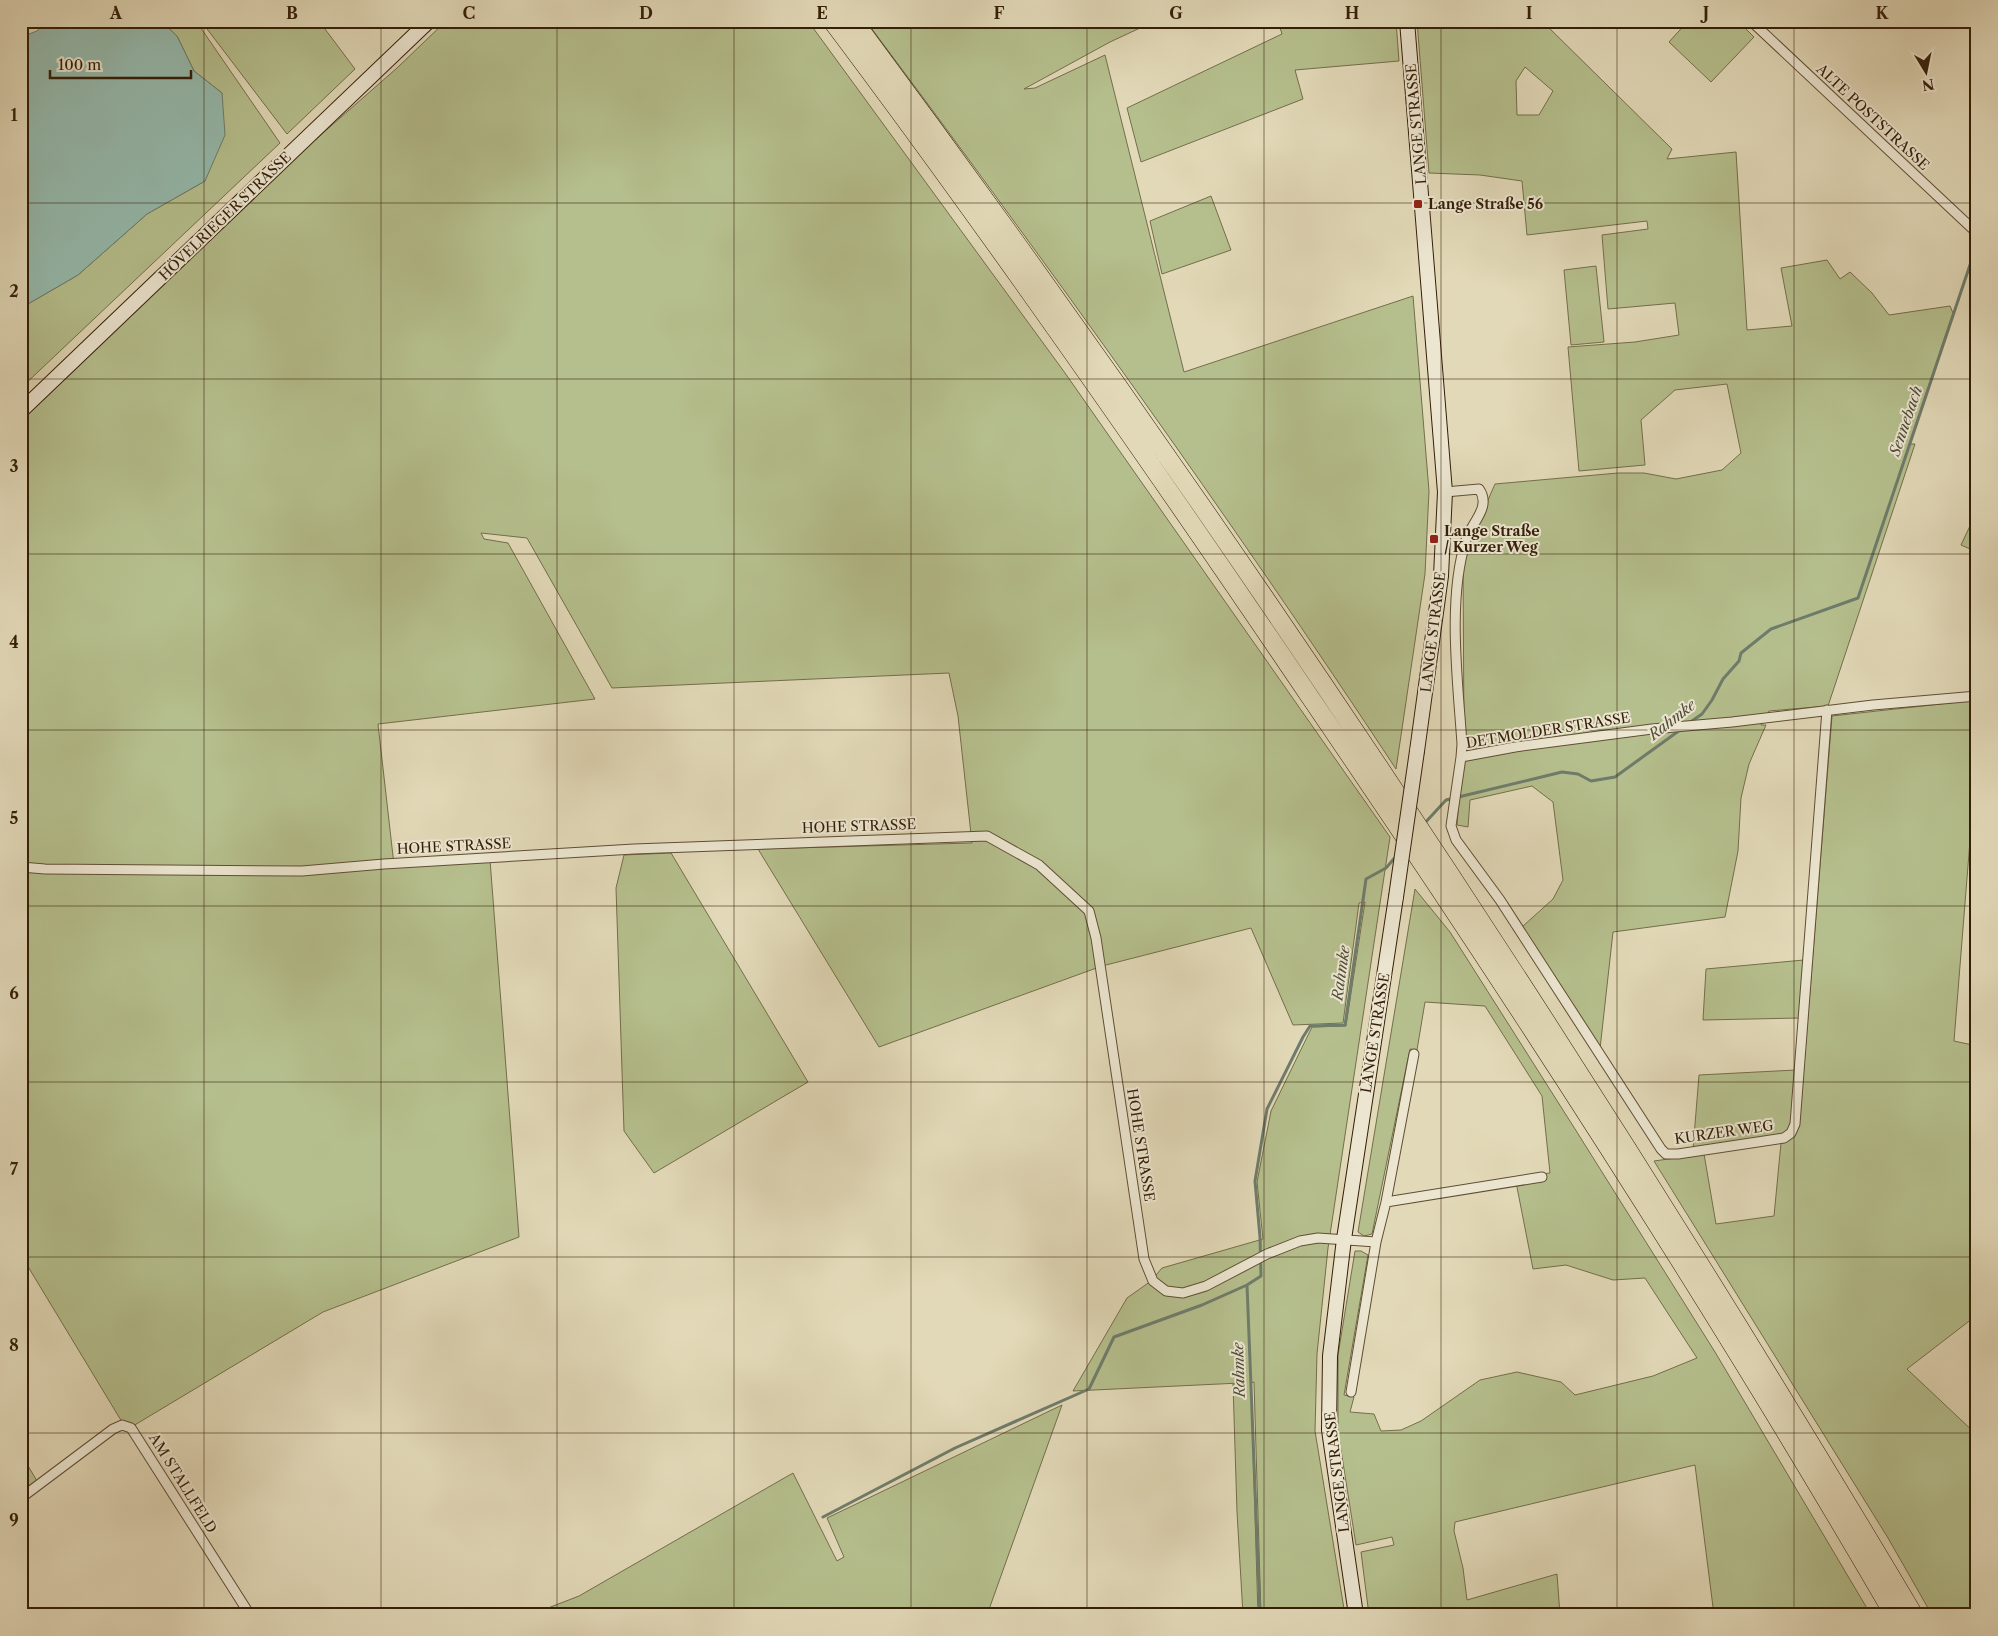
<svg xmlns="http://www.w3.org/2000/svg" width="1998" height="1636" font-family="'Libre Caslon Text',serif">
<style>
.green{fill:#b5bf8d;stroke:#746e4a;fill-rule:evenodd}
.water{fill:#95baad;stroke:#6e7c6b}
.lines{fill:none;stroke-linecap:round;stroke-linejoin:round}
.stream{stroke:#6e7c6b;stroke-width:3}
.street-casing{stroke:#604d34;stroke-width:11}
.secondary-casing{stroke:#341e08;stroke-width:16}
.highway-casing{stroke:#341e08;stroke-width:19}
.street{stroke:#ece6d1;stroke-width:9}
.secondary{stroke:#ece6d1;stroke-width:14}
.highway{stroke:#e2d9b8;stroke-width:18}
.secondary-bridge-casing{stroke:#341e08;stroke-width:16;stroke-linecap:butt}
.secondary-bridge{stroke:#ece6d1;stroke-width:14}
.grid{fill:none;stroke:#341e08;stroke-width:1;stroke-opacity:0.55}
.poi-dot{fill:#8f2418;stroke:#ece6d1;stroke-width:2}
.labels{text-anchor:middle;stroke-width:4;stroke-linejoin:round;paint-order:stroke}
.street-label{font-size:14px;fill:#341e08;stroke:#ece6d1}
.poi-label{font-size:14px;font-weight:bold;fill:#341e08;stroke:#ece6d1;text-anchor:start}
.water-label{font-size:15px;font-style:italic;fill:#514d3a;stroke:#ece6d1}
.neatline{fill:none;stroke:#341e08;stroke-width:2}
.grid-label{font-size:16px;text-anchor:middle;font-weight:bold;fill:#341e08}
</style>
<rect width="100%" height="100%" fill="#e2d9b8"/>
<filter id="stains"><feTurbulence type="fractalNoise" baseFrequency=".004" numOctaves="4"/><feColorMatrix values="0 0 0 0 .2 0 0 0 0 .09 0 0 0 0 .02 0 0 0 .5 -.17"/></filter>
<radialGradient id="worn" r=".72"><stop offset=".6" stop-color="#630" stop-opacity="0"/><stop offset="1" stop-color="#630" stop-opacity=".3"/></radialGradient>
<path class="green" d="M161,21H196L280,143L21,388V308L78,275L147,214L205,181L222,93L194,71L177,36Z
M201,21H319L355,69L287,134Z
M446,21H808L1065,373L1390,837L1328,1248L1317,1354L1315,1431L1345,1615H1261L1254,1382L1251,1383L1258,1615H1243L1237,1512L1233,1384L1240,1383L1073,1391L1127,1298L1151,1281L1162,1268L1263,1239L1257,1182L1271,1111L1312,1027L1346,1026L1365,902L1359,903L1343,1023L1293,1025L1251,928L1102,966L879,1047L758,849L972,843L958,716L949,673L612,688L527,538L481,533L484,539L508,543L595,699L378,724L394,865L490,860L519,1237L323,1312L133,1426L122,1422L21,1255V417L299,154L397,68Z
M866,21H1155L1110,42L1024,89L1035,88L1105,55L1184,372L1413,296L1429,491L1425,574L1396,769C1228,514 1049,266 866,21Z
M1278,21H1396L1399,61L1295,70L1303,99L1141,162L1127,108L1282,34Z
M1417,21H1542L1672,149L1667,159L1736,152L1747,330L1792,326L1781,268L1827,260L1840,279L1850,272L1872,293L1889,315L1950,306L1953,313L1909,444H1915L1828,706L1769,711L1761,725H1766L1749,764L1741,798L1738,851L1725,917L1613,932L1600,1049L1522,927L1553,899L1563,880L1553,802L1532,786L1470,800L1468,827L1457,825L1464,741L1463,557L1495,484L1618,473H1644L1676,479L1722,470L1741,453L1727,384L1675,390L1641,420L1645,465L1579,471L1568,347L1635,342L1679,335L1675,303L1608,309L1602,235L1648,229L1647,221L1527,235L1522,181L1480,175L1429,173ZM1525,67L1553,91L1539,115H1517L1516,81Z
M1688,21H1738L1754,37L1711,82L1669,42Z
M1211,196L1231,250L1162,274L1150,221Z
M1596,266L1604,342L1571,345L1564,270Z
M1977,511V552L1961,545Z
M1977,700V753L1954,1041L1977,1046V1315L1907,1369L1977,1435V1615H1932L1888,1538L1654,1161L1704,1154L1716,1224L1774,1216L1781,1143L1790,1140L1799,1127L1832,716Z
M671,853L808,1082L654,1173L624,1131L616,888L624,855Z
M1415,889L1450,932L1575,1129L1715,1352L1871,1615H1714L1695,1465L1455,1522L1454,1531L1463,1568L1467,1600L1557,1574L1560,1615H1369L1361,1552L1394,1545L1392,1537L1356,1545L1338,1431V1355L1355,1251H1361L1368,1255L1344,1395L1354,1397L1350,1412L1374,1414L1381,1431L1401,1430L1421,1421L1480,1380L1517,1372L1561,1382L1575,1395L1653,1376L1697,1358L1645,1278L1613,1280L1566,1265L1533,1269L1515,1177L1550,1173L1542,1096L1485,1006L1425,1002L1417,1050L1410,1049L1372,1234L1364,1236L1358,1232Z
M1804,960L1800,1018L1703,1020L1706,969Z
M1796,1070C1795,1087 1797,1123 1784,1134L1693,1149L1699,1075Z
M1062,1405L987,1615H530L579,1596L793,1473L837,1561L844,1557L827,1518Z
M21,1454L37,1481L21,1493Z"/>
<path class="water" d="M21,21L29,34L37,31L46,21H161L177,36L194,71L222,93L225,135L205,181L147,214L78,275L21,308Z"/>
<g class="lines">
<path class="stream" d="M1689,723L1702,714L1712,700L1723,679L1739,661L1741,653L1771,629L1858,598L1975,250
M1423,825L1446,800L1562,772L1578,774L1591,781L1615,777L1680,730
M823,1517L955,1448L1089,1389L1114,1337L1202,1305L1247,1285
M1260,1615L1247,1285L1261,1276L1260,1237L1255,1181L1267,1109L1303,1037L1310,1026L1345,1025L1366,879L1386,868L1398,854"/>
<defs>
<path id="street" d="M1751,21L1977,233
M1445,492L1479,489C1492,507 1471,523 1466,540C1447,599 1458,683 1462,744L1461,757L1515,747L1652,729L1732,722L1873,705L1977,696
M1461,757L1451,826L1456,840L1500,900L1661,1149L1666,1154H1678L1784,1138L1791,1133L1795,1124L1827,710
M21,867L45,869L302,871L384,864L634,849L987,836L1039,865L1089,911L1096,938L1144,1259L1153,1281L1166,1291L1183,1293L1206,1286L1267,1254L1300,1241L1318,1238L1376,1242L1386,1202L1414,1054
M1386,1202L1542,1177
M1351,1392L1376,1242
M21,1498L113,1429L122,1425L131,1428L250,1615"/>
<path id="secondary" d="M1407,21L1445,492L1441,576L1417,751
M21,411L429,21
M1356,1615L1329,1430L1330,1356L1344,1239L1396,897"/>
<path id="highway" d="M832,21C998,242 1155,468 1310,697C1514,996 1712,1301 1894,1615
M854,21C1235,534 1587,1067 1914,1615"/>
</defs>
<use href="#street" class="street-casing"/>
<use href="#secondary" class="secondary-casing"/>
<use href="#highway" class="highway-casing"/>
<use href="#street" class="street"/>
<use href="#secondary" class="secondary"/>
<use href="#highway" class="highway"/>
<defs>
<path id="secondary-bridge" d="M1396,897L1417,751"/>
</defs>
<use href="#secondary-bridge" class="secondary-bridge-casing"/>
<use href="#secondary-bridge" class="secondary-bridge"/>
</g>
<path class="grid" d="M204,21V1615M381,21V1615M557,21V1615M734,21V1615M911,21V1615M1087,21V1615M1264,21V1615M1441,21V1615M1617,21V1615M1794,21V1615M21,203H1977M21,379H1977M21,554H1977M21,730H1977M21,906H1977M21,1082H1977M21,1257H1977M21,1433H1977"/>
<g class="poi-dot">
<rect x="1413" y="199" width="10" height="10" rx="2.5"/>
<rect x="1429" y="534" width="10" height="10" rx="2.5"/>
</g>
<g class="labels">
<g class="street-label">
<text transform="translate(1873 117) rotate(43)" y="5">ALTE POSTSTRASSE</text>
<text transform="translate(1416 124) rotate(-95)" y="5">LANGE STRASSE</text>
<text transform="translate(225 216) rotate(-44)" y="5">HÖVELRIEGER STRASSE</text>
<text transform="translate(1433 632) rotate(-83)" y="5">LANGE STRASSE</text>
<text transform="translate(1548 730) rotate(-9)" y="5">DETMOLDER STRASSE</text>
<text transform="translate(859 826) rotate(-2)" y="5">HOHE STRASSE</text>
<text transform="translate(454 846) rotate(-3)" y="5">HOHE STRASSE</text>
<text transform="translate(1375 1033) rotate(-81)" y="5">LANGE STRASSE</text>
<text transform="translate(1724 1132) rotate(-8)" y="5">KURZER WEG</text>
<text transform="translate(1141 1145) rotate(81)" y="5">HOHE STRASSE</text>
<text transform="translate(1337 1472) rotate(-97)" y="5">LANGE STRASSE</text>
<text transform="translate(183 1483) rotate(58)" y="5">AM STALLFELD</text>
</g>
<g class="poi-label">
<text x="1428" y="209">Lange Straße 56</text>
<text x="1444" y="536">Lange Straße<tspan x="1444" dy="16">/ Kurzer Weg</tspan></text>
</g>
<g class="water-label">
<text transform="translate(1906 421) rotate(-71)" y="5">Sennebach</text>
<text transform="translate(1672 720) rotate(-38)" y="5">Rahmke</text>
<text transform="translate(1341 973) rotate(-82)" y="5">Rahmke</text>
<text transform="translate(1239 1370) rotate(-92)" y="5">Rahmke</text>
</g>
</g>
<rect width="1998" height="1636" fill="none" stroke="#e2d9b8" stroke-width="55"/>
<g transform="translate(1926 72) rotate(170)" stroke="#ece6d1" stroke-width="4" paint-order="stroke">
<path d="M0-4L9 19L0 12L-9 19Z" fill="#341e08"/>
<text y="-8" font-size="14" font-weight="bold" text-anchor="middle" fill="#341e08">N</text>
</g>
<path d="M50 70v8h141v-8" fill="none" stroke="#341e08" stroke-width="2.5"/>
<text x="58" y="70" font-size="15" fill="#341e08" stroke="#ece6d1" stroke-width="4" paint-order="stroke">100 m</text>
<rect x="28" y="28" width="1942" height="1580" class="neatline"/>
<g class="grid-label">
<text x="116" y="19">A</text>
<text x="292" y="19">B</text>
<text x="469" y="19">C</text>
<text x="646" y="19">D</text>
<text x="822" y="19">E</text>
<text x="999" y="19">F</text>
<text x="1176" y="19">G</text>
<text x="1352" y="19">H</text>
<text x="1529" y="19">I</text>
<text x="1706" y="19">J</text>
<text x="1882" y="19">K</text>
<text x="14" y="121">1</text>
<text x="14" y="297">2</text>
<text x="14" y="472">3</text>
<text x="14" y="648">4</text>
<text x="14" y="824">5</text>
<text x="14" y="999">6</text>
<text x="14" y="1175">7</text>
<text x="14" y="1351">8</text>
<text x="14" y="1526">9</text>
</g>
<rect width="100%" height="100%" filter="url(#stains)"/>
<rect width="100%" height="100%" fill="url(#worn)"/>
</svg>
